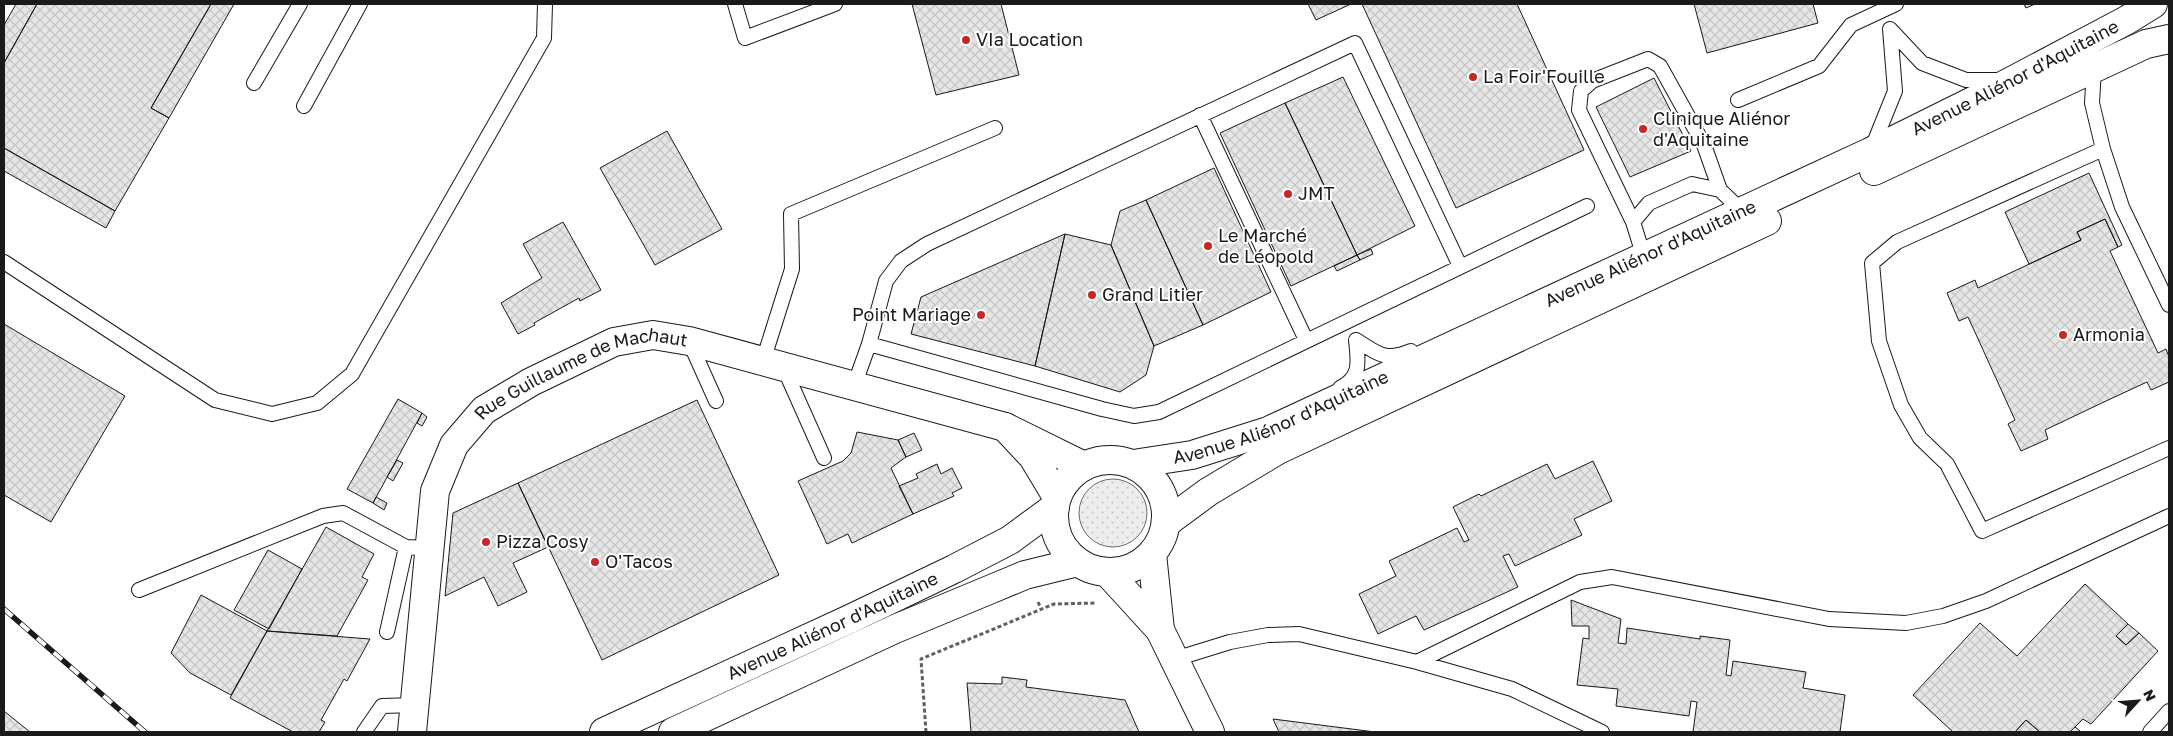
<svg xmlns="http://www.w3.org/2000/svg" width="2173" height="736" font-family="'Golos Text',sans-serif">
<style>
.grass{fill:url(#grass-dots);stroke:#6a6a6a}
.building{fill:url(#building-cross-hatch);stroke:#1a1a1a}
.lines{fill:none;stroke-linecap:round;stroke-linejoin:round}
.lane-casing{stroke:#1a1a1a;stroke-width:16}
.street-casing{stroke:#1a1a1a;stroke-width:30}
.secondary-casing{stroke:#1a1a1a;stroke-width:30}
.path{stroke:#5f5f5f;stroke-width:3;stroke-dasharray:4 2.5;stroke-linecap:butt}
.lane{stroke:#fff;stroke-width:14}
.street{stroke:#fff;stroke-width:28}
.secondary{stroke:#fff;stroke-width:28}
.rail-casing{stroke:#1a1a1a;stroke-width:5.5}
.rail{stroke:#fff;stroke-width:4;stroke-dasharray:11;stroke-linecap:butt}
.poi-dot{fill:#c62828;stroke:#fff;stroke-width:2}
.labels{text-anchor:middle;stroke-width:4;stroke-linejoin:round;paint-order:stroke}
.poi-label{font-size:18px;fill:#1a1a1a;stroke:#fff;text-anchor:start}
.street-label{font-size:18px;fill:#1a1a1a;stroke:#fff}
</style>
<defs>
<pattern id="grass-dots" width="8" height="8" patternUnits="userSpaceOnUse" patternTransform="scale(1.25)"><rect width="8" height="8" fill="#ededed"/><path d="M2 2h.1M6 6h.1" fill="none" stroke="#cbcbcb" stroke-width="1.8" stroke-linecap="round"/></pattern>
<pattern id="building-cross-hatch" width="8" height="8" patternUnits="userSpaceOnUse" patternTransform="scale(1.25)"><rect width="8" height="8" fill="#e6e6e6"/><path d="M0 0l8 8M0 8l8-8" fill="none" stroke="#c5c5c5"/></pattern>
</defs>
<rect width="100%" height="100%" fill="#fff"/>
<path class="grass" d="M1079 513a34 34 0 1 1 68 0a34 34 0 1 1-68 0Z"/>
<path class="building" d="M16,4H37L4,63V25Z
M37,4H211L151,108L169,118L115,211L4,148V63Z
M211,4H234L169,118L151,108Z
M912,4H1001L1019,75L936,95Z
M1308,4H1351L1316,20Z
M1362,4H1517L1584,150L1456,208Z
M1694,4H1813L1818,23L1707,53Z
M2024,4H2035L2026,8Z
M1343,77L1415,226L1357,255L1285,103Z
M1654,78L1691,151L1630,177L1596,107Z
M1285,103L1357,255L1291,286L1220,133Z
M667,131L722,229L655,265L600,168Z
M4,148L115,211L106,228L4,171Z
M1214,168L1271,292L1203,325L1146,200Z
M2089,173L2122,245L2118,247L2105,219L2077,232L2081,240L2029,264L2005,212Z
M1146,200L1203,325L1154,346L1111,245L1120,211Z
M2105,219L2118,247L2110,251L2158,353L2166,349L2169,357V382L2151,390L2147,382L2106,401L2045,430L2048,439L2021,451L2008,424L2015,420L1968,317L1959,321L1947,293L1975,280L1978,288L2081,240L2077,232Z
M563,222L601,290L580,301L579,298L534,323L535,325L518,334L501,303L542,278L523,244Z
M1065,234L1111,245L1154,346L1146,375L1120,392L1035,366Z
M1065,234L1035,366L911,334L921,297Z
M1371,249L1373,254L1360,260L1357,255Z
M1357,255L1360,260L1337,271L1334,266Z
M4,324L125,396L51,522L4,495Z
M398,399L422,413L373,503L347,489Z
M697,400L779,575L602,660L518,483Z
M422,413L427,417L422,426L417,423Z
M857,432L898,440L906,457L891,468L913,514L852,543L848,534L827,544L798,481L843,461L851,453Z
M914,433L922,450L906,457L898,440Z
M397,460L403,463L393,481L387,477Z
M1593,461L1612,501L1574,519L1582,535L1515,566L1509,554L1503,556L1518,587L1424,630L1416,616L1378,634L1359,594L1396,576L1389,561L1457,528L1464,542L1469,540L1453,507L1479,494L1481,496L1547,464L1555,479Z
M937,464L941,474L952,468L962,488L952,493L954,496L913,514L899,486L918,478L916,474Z
M518,483L548,547L513,563L527,592L498,606L484,577L445,596L453,513Z
M376,497L387,503L384,510L373,503Z
M326,527L374,554L362,577L368,580L337,636L267,631Z
M268,550L302,569L269,629L234,610Z
M2085,584L2128,624L2116,636L2126,645L2139,633L2158,651L2091,724L2083,719L2070,732H2040L2026,720L2015,732H1953L1913,695L1980,623L2017,656Z
M201,595L267,631L231,695L190,673L171,653Z
M1571,600L1621,619L1618,643L1626,644L1627,628L1700,639V636L1730,640L1726,675L1731,676L1733,661L1806,672L1803,688L1845,695L1840,732H1693L1697,702L1691,701L1689,716L1616,706L1618,689L1577,685L1583,638L1589,639V626H1572Z
M2128,624L2139,633L2126,645L2116,636Z
M267,631L370,639L347,681L344,679L321,720L325,722L319,732H293L230,698Z
M1002,677L1027,680L1026,687L1125,700L1139,732H971L967,683L1002,684Z
M4,711L30,732H4Z
M1273,719L1375,732H1279Z
M2026,720L2040,732H2015Z
M2075,727L2080,731L2079,732H2070Z"/>
<g class="lines">
<defs>
<path id="lane" d="M735,4L745,38L835,4
M1890,29L1922,63L1966,80H2001
M2094,68L2092,103L2103,149L2122,207L2169,305
M254,83L300,4
M1738,100L1819,66L1851,25L1896,4
M304,106L360,4
M1200,115L1306,340
M1872,148L1895,91L1890,29
M2103,149L1897,242L1872,263L1879,341L1901,405L1920,438L1947,464L1982,531L2169,448
M1633,222L1579,110L1581,91L1592,81L1648,59L1660,66L1704,145L1720,190
M1644,257L1633,222L1649,203L1692,184L1720,190L1742,211
M4,262L215,400L272,414L317,403L352,374L544,38L545,4
M689,341L716,401
M869,344L1102,409L1134,416L1159,412L1587,206
M763,361L792,269L791,214L995,128
M783,366L824,458
M854,386L869,344L886,281L901,261L927,244L1355,43L1460,266
M1340,388C1362,377 1358,361 1356,340C1379,354 1384,362 1411,351
M139,590L323,516L343,513L406,547L429,548
M387,632L406,547
M1175,659L1230,642L1268,635L1299,634L1417,662L1512,689L1602,732
M1417,662L1580,582L1612,577L1829,619L1906,623L1943,616L1986,601L2169,516
M364,732L382,706L415,705
M2150,732L2169,711"/>
<g id="street">
<path d="M1057,497L1033,457L1005,427L1084,466"/>
<path d="M1107,572L1160,630L1152,554"/>
<path d="M1160,630L1210,732"/>
<path id="s1" d="M412,732L435,491L454,445L484,410L531,382L614,342L653,335L689,341L1005,427"/>
</g>
<g id="secondary">
<path d="M1874,171L2146,44L2169,39"/>
<circle cx="1110" cy="516" r="56"/>
<path id="s2" d="M1133,464L1192,455L1268,431L1870,152L1989,93L2127,20L2153,4"/>
<path d="M1166,523L1208,492L1278,450L1767,221"/>
<path id="s3" d="M604,732L850,619L954,569L1010,540L1055,507"/>
<path d="M673,732L895,629L989,590L1025,575L1078,562"/>
</g>
</defs>
<use href="#lane" class="lane-casing"/>
<use href="#street" class="street-casing"/>
<use href="#secondary" class="secondary-casing"/>
<path class="path" d="M1038,602L1041,609
M926,732L921,659L1054,604L1096,603"/>
<use href="#lane" class="lane"/>
<use href="#street" class="street"/>
<use href="#secondary" class="secondary"/>
<defs>
<path id="rail" d="M4,609L145,732"/>
</defs>
<use href="#rail" class="rail-casing"/>
<use href="#rail" class="rail"/>
</g>
<g class="poi-dot">
<circle cx="966" cy="40" r="5"/>
<circle cx="1473" cy="77" r="5"/>
<circle cx="1643" cy="129" r="5"/>
<circle cx="1288" cy="194" r="5"/>
<circle cx="1208" cy="246" r="5"/>
<circle cx="1092" cy="295" r="5"/>
<circle cx="981" cy="315" r="5"/>
<circle cx="2063" cy="335" r="5"/>
<circle cx="486" cy="542" r="5"/>
<circle cx="595" cy="562" r="5"/>
</g>
<g class="labels">
<g class="poi-label">
<text x="976" y="46">VIa Location</text>
<text x="1483" y="83">La Foir'Fouille</text>
<text x="1653" y="125">Clinique Aliénor<tspan x="1653" dy="21">d'Aquitaine</tspan></text>
<text x="1298" y="200">JMT</text>
<text x="1218" y="242">Le Marché<tspan x="1218" dy="21">de Léopold</tspan></text>
<text x="1102" y="301">Grand Litier</text>
<text x="971" y="321" text-anchor="end">Point Mariage</text>
<text x="2073" y="341">Armonia</text>
<text x="496" y="548">Pizza Cosy</text>
<text x="605" y="568">O'Tacos</text>
</g>
<g class="street-label">
<text dy="6" stroke="none"><textPath href="#s2" startOffset="966">Avenue Aliénor d'Aquitaine</textPath></text>
<text dy="6" stroke="none"><textPath href="#s2" startOffset="561">Avenue Aliénor d'Aquitaine</textPath></text>
<text dy="6" stroke="none"><textPath href="#s1" startOffset="444">Rue Guillaume de Machaut</textPath></text>
<text dy="6" stroke="none"><textPath href="#s2" startOffset="156">Avenue Aliénor d'Aquitaine</textPath></text>
<text dy="6" stroke="none"><textPath href="#s3" startOffset="252">Avenue Aliénor d'Aquitaine</textPath></text>
</g>
</g>
<rect width="2173" height="736" fill="none" stroke="#1a1a1a" stroke-width="10"/>
<g transform="translate(2138 701) rotate(64)" stroke="#ffffff" stroke-width="4" paint-order="stroke">
<path d="M0-4L9 19L0 12L-9 19Z" fill="#1a1a1a"/>
<text y="-8" font-size="14" font-weight="bold" text-anchor="middle" fill="#1a1a1a">N</text>
</g>
</svg>
